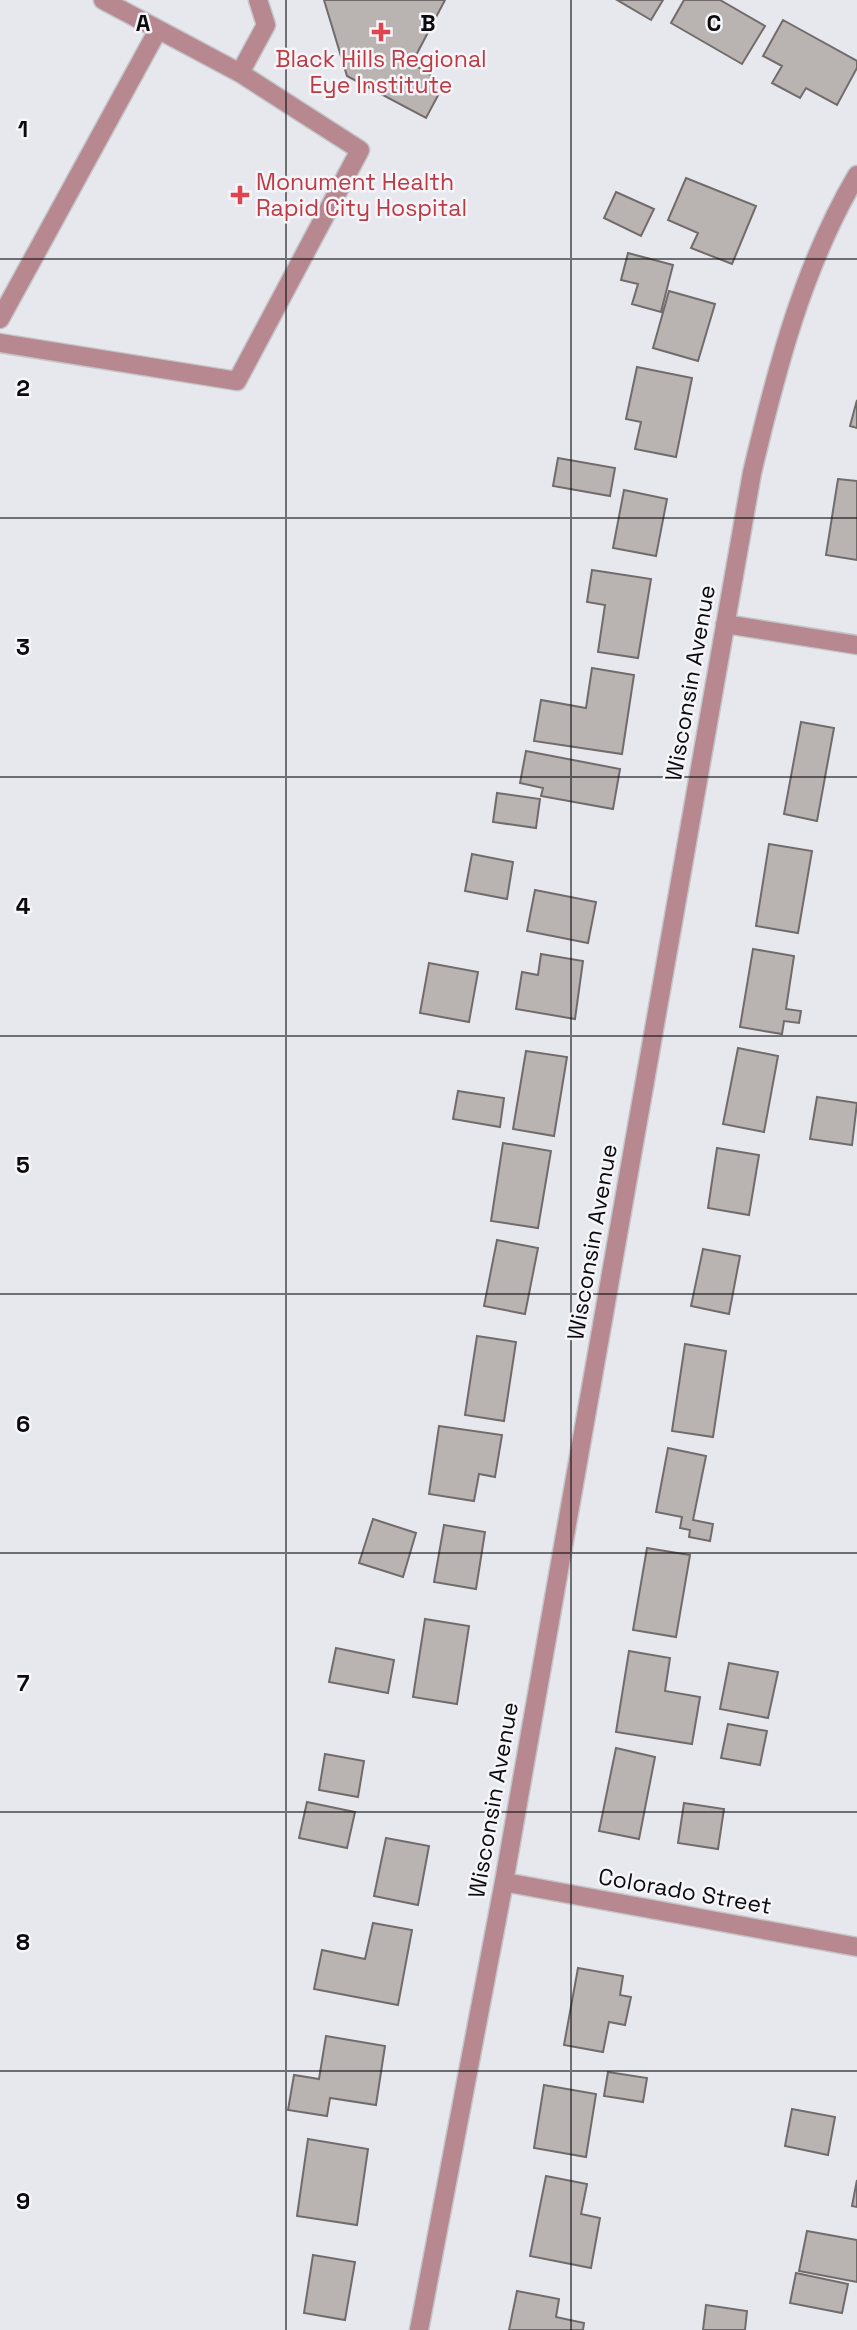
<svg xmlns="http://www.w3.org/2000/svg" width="857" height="2330" font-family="'Space Grotesk',sans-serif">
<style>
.building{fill:#b9b3b2;stroke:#716c6b;stroke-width:2}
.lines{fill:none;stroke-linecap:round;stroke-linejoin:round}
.minor-casing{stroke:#c4c5c9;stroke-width:21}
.minor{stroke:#b7888f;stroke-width:18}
.grid{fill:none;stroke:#0b0b0d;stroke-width:2;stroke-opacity:0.55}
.health-dot{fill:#e0444e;stroke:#f5f5fa;stroke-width:2.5}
.labels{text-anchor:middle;stroke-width:5;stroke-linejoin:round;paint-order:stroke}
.health-label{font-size:23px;fill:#be3a42;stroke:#f5f5fa}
.street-label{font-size:23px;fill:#0b0b0d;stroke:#f5f5fa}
.grid-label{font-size:23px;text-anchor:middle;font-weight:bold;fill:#0b0b0d;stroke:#f5f5fa;stroke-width:5;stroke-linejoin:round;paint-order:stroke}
</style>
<rect width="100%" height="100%" fill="#e7e8ed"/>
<path class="building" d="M324,0H445L412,63L444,84L426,118L347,76Z
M617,0H663L651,20Z
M684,0H720L765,26L742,64L671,23Z
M783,20L857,61V68L837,105L806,88L800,98L772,83L782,66L763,56Z
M686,178L756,206L732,264L691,248L698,233L668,220Z
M616,192L654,209L641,236L604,218Z
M628,253L673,265L661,312L632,304L638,284L621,280Z
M669,291L715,304L698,361L653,348Z
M637,367L692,378L676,457L635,449L641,422L626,419Z
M857,400V428L850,426Z
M558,458L615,468L610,496L553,486Z
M838,479L857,481V560L826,555Z
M624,490L667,499L656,556L613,548Z
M592,570L651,579L638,658L598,652L605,605L587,602Z
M592,668L634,675L622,754L534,741L541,700L586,708Z
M801,722L834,728L817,821L784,814Z
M526,751L620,769L613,809L541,796L543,788L520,783Z
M497,793L540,799L536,828L493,822Z
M769,844L812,851L798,933L756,926Z
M472,854L513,862L507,899L465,891Z
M535,890L596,902L588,943L527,931Z
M753,949L794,956L786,1009L801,1011L799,1023L784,1021L782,1034L740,1027Z
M541,954L583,961L575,1019L516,1009L522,972L538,975Z
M429,963L478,972L469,1022L420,1013Z
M738,1048L778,1056L764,1132L723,1124Z
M526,1051L567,1057L554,1136L513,1129Z
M458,1091L504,1098L500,1127L453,1119Z
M817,1097L857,1103L852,1145L810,1139Z
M503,1143L551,1151L538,1228L491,1221Z
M717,1148L759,1155L749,1215L708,1208Z
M497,1240L538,1248L525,1314L484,1306Z
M703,1249L740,1256L729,1314L691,1306Z
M477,1336L516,1342L504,1421L465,1415Z
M685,1344L726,1351L713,1437L672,1431Z
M439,1426L502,1435L495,1477L479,1474L474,1501L429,1494Z
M668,1448L706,1456L693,1520L713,1524L710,1541L689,1537L690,1530L680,1528L682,1517L656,1512Z
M373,1519L416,1533L403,1577L359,1563Z
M444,1525L485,1532L476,1589L434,1582Z
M647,1548L690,1555L676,1637L633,1630Z
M425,1619L469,1626L457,1704L413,1697Z
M336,1648L394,1660L388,1693L329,1682Z
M629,1651L670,1658L665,1691L700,1697L692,1744L616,1732Z
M729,1663L778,1672L768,1718L720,1709Z
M728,1724L767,1731L760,1765L721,1758Z
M616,1748L655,1757L639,1839L599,1831Z
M325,1754L364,1761L358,1797L319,1790Z
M307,1802L355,1812L347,1848L299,1838Z
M684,1803L724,1809L718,1849L678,1843Z
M386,1838L429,1846L418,1905L374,1896Z
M373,1923L412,1930L398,2005L314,1989L322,1950L365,1959Z
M578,1968L623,1976L620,1995L631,1997L625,2025L609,2022L603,2052L564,2045Z
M326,2036L385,2046L376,2105L330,2098L327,2116L288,2110L294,2075L319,2079Z
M608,2072L647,2078L643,2102L604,2096Z
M544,2085L596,2094L586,2157L534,2148Z
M792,2109L835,2117L828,2155L785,2146Z
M308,2139L368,2149L357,2225L297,2216Z
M546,2176L587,2184L581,2214L600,2218L591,2268L530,2256Z
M857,2180V2207L852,2206Z
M807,2231L857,2240V2282L799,2271Z
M313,2255L355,2262L345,2320L304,2313Z
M796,2273L848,2284L842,2313L790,2303Z
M517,2291L559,2299L556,2317L584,2323L583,2330H509Z
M706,2305L747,2311L745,2330H703Z"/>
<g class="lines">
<defs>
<path id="minor" d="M240,73L266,25L258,0
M0,319L158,30
M0,343L237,381L360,150L240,73L103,0
M725,624L857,645
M504,1882L857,1947
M419,2330L504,1882L752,473C776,371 803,266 857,175"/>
</defs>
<use href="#minor" class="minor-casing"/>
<use href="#minor" class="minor"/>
</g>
<path class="grid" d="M286,0V2330M571,0V2330M0,259H857M0,518H857M0,777H857M0,1036H857M0,1294H857M0,1553H857M0,1812H857M0,2071H857"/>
<g class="health-dot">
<path d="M377.5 21.5h7v7h7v7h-7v7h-7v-7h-7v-7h7z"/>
<path d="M236.5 184.5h7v7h7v7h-7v7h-7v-7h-7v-7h7z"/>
</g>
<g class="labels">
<g class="health-label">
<text x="381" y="67">Black Hills Regional<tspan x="381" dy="26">Eye Institute</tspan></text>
<text x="256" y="190" text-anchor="start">Monument Health<tspan x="256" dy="26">Rapid City Hospital</tspan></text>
</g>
<g class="street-label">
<text transform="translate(690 683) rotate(-80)" y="8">Wisconsin Avenue</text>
<text transform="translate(592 1242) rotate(-80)" y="8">Wisconsin Avenue</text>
<text transform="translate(493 1800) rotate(-80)" y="8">Wisconsin Avenue</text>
<text transform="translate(685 1891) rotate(10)" y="8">Colorado Street</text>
</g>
</g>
<g class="grid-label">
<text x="143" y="31">A</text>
<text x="428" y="31">B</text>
<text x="714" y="31">C</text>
<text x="23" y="137">1</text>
<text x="23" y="396">2</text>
<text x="23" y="655">3</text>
<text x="23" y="914">4</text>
<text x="23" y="1173">5</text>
<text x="23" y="1432">6</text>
<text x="23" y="1691">7</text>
<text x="23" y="1950">8</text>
<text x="23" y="2209">9</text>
</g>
</svg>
